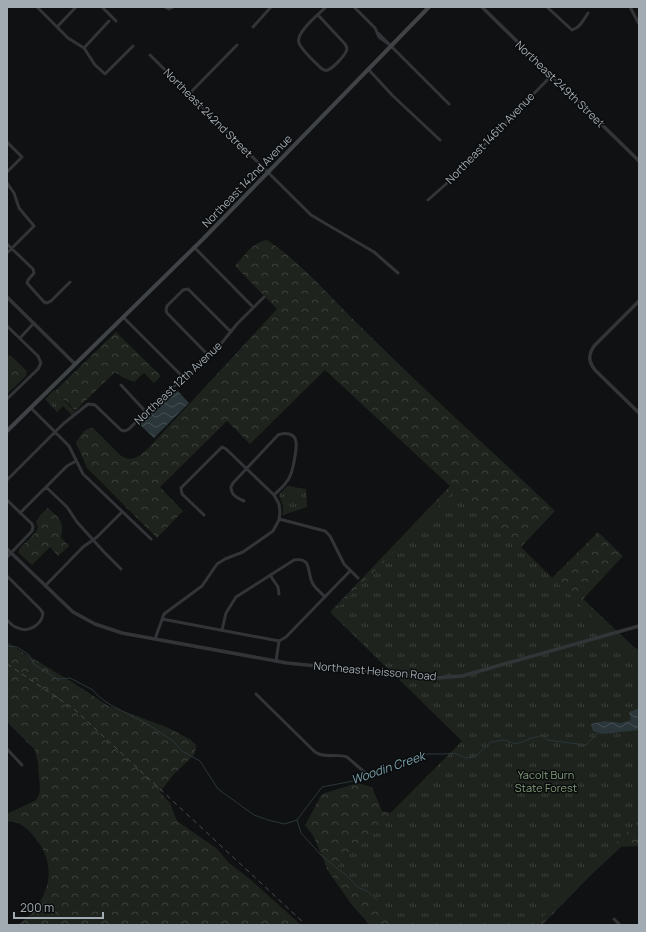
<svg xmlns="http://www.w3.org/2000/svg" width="646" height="932" font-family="Manrope,sans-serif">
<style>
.forest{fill:url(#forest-crowns)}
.park{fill:url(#park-tufts)}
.water{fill:url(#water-waves)}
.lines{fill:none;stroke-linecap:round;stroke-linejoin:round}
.stream{stroke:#2b363a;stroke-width:1}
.minor{stroke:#323437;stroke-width:3}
.tertiary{stroke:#323437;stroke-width:3.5}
.secondary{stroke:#404346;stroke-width:4}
.rail{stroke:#494c4f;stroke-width:1;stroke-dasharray:5 4;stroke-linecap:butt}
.labels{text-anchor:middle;stroke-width:3;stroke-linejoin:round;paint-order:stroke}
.street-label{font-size:11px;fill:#a2abb2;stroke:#0b0c0d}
.park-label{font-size:11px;fill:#819c7a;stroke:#0b0c0d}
.water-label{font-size:12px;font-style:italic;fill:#7aa2ac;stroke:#0b0c0d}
</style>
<defs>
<pattern id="forest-crowns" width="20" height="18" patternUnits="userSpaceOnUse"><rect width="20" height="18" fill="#1e241d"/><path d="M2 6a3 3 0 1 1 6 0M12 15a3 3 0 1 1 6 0" fill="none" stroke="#3c413b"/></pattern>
<pattern id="park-tufts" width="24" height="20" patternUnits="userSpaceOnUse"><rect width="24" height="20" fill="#1e241d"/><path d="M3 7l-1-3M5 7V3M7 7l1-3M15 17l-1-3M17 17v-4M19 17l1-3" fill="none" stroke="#3c413b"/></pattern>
<pattern id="water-waves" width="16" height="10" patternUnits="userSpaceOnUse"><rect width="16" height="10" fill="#2b363a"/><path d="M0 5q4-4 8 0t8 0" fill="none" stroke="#475054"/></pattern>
</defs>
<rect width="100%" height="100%" fill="#101112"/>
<path class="forest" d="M267,240C303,264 331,298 362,328C425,391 491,450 555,511L521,547L552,578L598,532L623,556L583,599L634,647L639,650V846L621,847L591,875L542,925H370L352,905L328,871L314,837L305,825L322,794L357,783L372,787L382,811L399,815L498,788L457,683L391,672L330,612L450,486L325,370L250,444L227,421L160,487L183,511L157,538L87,468L76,442L84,431L89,428H93L120,455C135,466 146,450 156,440L277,309L235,266C244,256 253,242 267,240Z
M116,332L161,376L154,383L144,373L134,382L122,377L115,372L75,411L69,404L54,392Z
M7,355L11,356L27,371L26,376L7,394Z
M48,508C60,519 64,520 61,538L69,546L58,556L50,547L32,565L19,553V549L36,532L38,527L36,522L41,514Z
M7,642L24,653L72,682L107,705L169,728L191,740L196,745V748L194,755L173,775L160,792L170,803L177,821L216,848L229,863L251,880L301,925H17C24,921 28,917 33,911C56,884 53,855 29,831C22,825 16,820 7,822V814L36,800L39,795L40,789L38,763L35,750L7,722Z"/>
<path class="park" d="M54,390L75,412L72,415L63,406L57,412L45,399Z
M287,486L306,489L307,507L283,515V506L279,495Z
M458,487L639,662V820L534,925H395L336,868L462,741L332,614Z"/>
<path class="water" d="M176,389L189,403L154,438L139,424Z
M637,709H639V730L602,734L593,731L591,724L605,721L621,723L631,720L629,712Z"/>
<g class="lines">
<path class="stream" d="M7,646L17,647L28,654L35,665L57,679L70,678L93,690L97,695L109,704L149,725L173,741L182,751L200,761L218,789L254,815L268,820L285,824L297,820L322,787L353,781L360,775L365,774
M368,773L389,768L409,758L427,754H444L454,753L466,758L475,757L491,742L505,740C515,745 518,744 527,740C531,737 537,738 543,735L547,740L586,745L598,733
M297,820L301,833L321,855L348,877L359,888L367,891L377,900"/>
<path class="minor" d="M37,7L68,38L84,48L95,65L105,74L133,46
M102,7L116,21
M165,7L169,9L173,7
M354,7L375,28L379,37L390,45
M547,7L572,30C580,28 584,19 588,13
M630,7L639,24
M318,15L345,44L347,48C347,54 334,67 328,70C325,71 325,70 322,69C316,63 302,51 299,43C295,33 319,14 326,7
M57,27L76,7
M253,27L271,7
M378,33L449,104
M84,48L109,21
M150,55L311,215L374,252L398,273
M368,69L393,96L440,140
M189,94L237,45
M7,142L22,157L7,172
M7,183L14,193L19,208L34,226L7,253
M428,200L446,184L552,75
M7,244L33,269L34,273L28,280L27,283L44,302L47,303L51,301L70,282
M194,247L253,307
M123,317L184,378
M7,326L38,356L41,363L38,369L7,399
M20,338L34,323
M209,356L167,313L166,310L167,306L183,290L188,289L231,332
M121,385L146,412
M31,408L69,446L83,474L151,539
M7,480L63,424L88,404L95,405L121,430L125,431L129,429L167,391L192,373L220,345L237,324L264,297
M46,487L67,507L77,522L104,552L121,569
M7,500L32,524L33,527L32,531L7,557
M244,501C237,498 231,495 231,487L233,483L278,435C285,432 295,433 296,442C297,448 293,470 290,476C287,484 279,490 274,495
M20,513L67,466L76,461
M279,519L325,531L330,536L344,564L358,578
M270,575L278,587L279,594
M7,576L40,609L43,613C42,625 28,633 18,628C13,627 10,623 7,620
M45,586L83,547L97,537L122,512
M162,619L279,641
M222,630L226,613L236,597L294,560C312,557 307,572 312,582C314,588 321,592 325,597
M155,639L164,614L202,586L217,564L225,559L243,552L273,531L279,520L280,512L279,504L274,495L226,449L222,447L181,488L182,494L204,515
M279,641L286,637L350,571
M276,661L279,641
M256,694L315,752C325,759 336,753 347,757L369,776
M7,749L22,765
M614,919L620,925"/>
<path class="tertiary" d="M482,7L639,161
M7,297L75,364
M639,301L595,345C588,354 588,361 595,370L639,413
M7,549L73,612L95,624L122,633L287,663L437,678L462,676L483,670L639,626"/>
<path class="secondary" d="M7,431L203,239L429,7"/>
<path class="rail" d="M7,664L74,709L306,925"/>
</g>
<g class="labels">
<g class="street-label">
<text transform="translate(560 84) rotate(44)" y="4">Northeast 249th Street</text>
<text transform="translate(208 113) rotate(45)" y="4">Northeast 242nd Street</text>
<text transform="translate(490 138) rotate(-46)" y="4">Northeast 146th Avenue</text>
<text transform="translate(247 181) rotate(-46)" y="4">Northeast 142nd Avenue</text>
<text transform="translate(178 383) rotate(-43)" y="4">Northeast 12th Avenue</text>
<text transform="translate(375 671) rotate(5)" y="4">Northeast Heisson Road</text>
</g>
<g class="park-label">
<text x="546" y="779">Yacolt Burn<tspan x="546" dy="13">State Forest</tspan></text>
</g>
<g class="water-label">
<text transform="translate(388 768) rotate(-19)" y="4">Woodin Creek</text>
</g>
</g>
<rect width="646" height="932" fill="none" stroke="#a2abb2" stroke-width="16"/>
<path d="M14 912v6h89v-6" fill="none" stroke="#a2abb2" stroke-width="2"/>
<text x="20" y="912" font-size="12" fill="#a2abb2" stroke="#0b0c0d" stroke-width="3" paint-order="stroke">200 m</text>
</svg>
